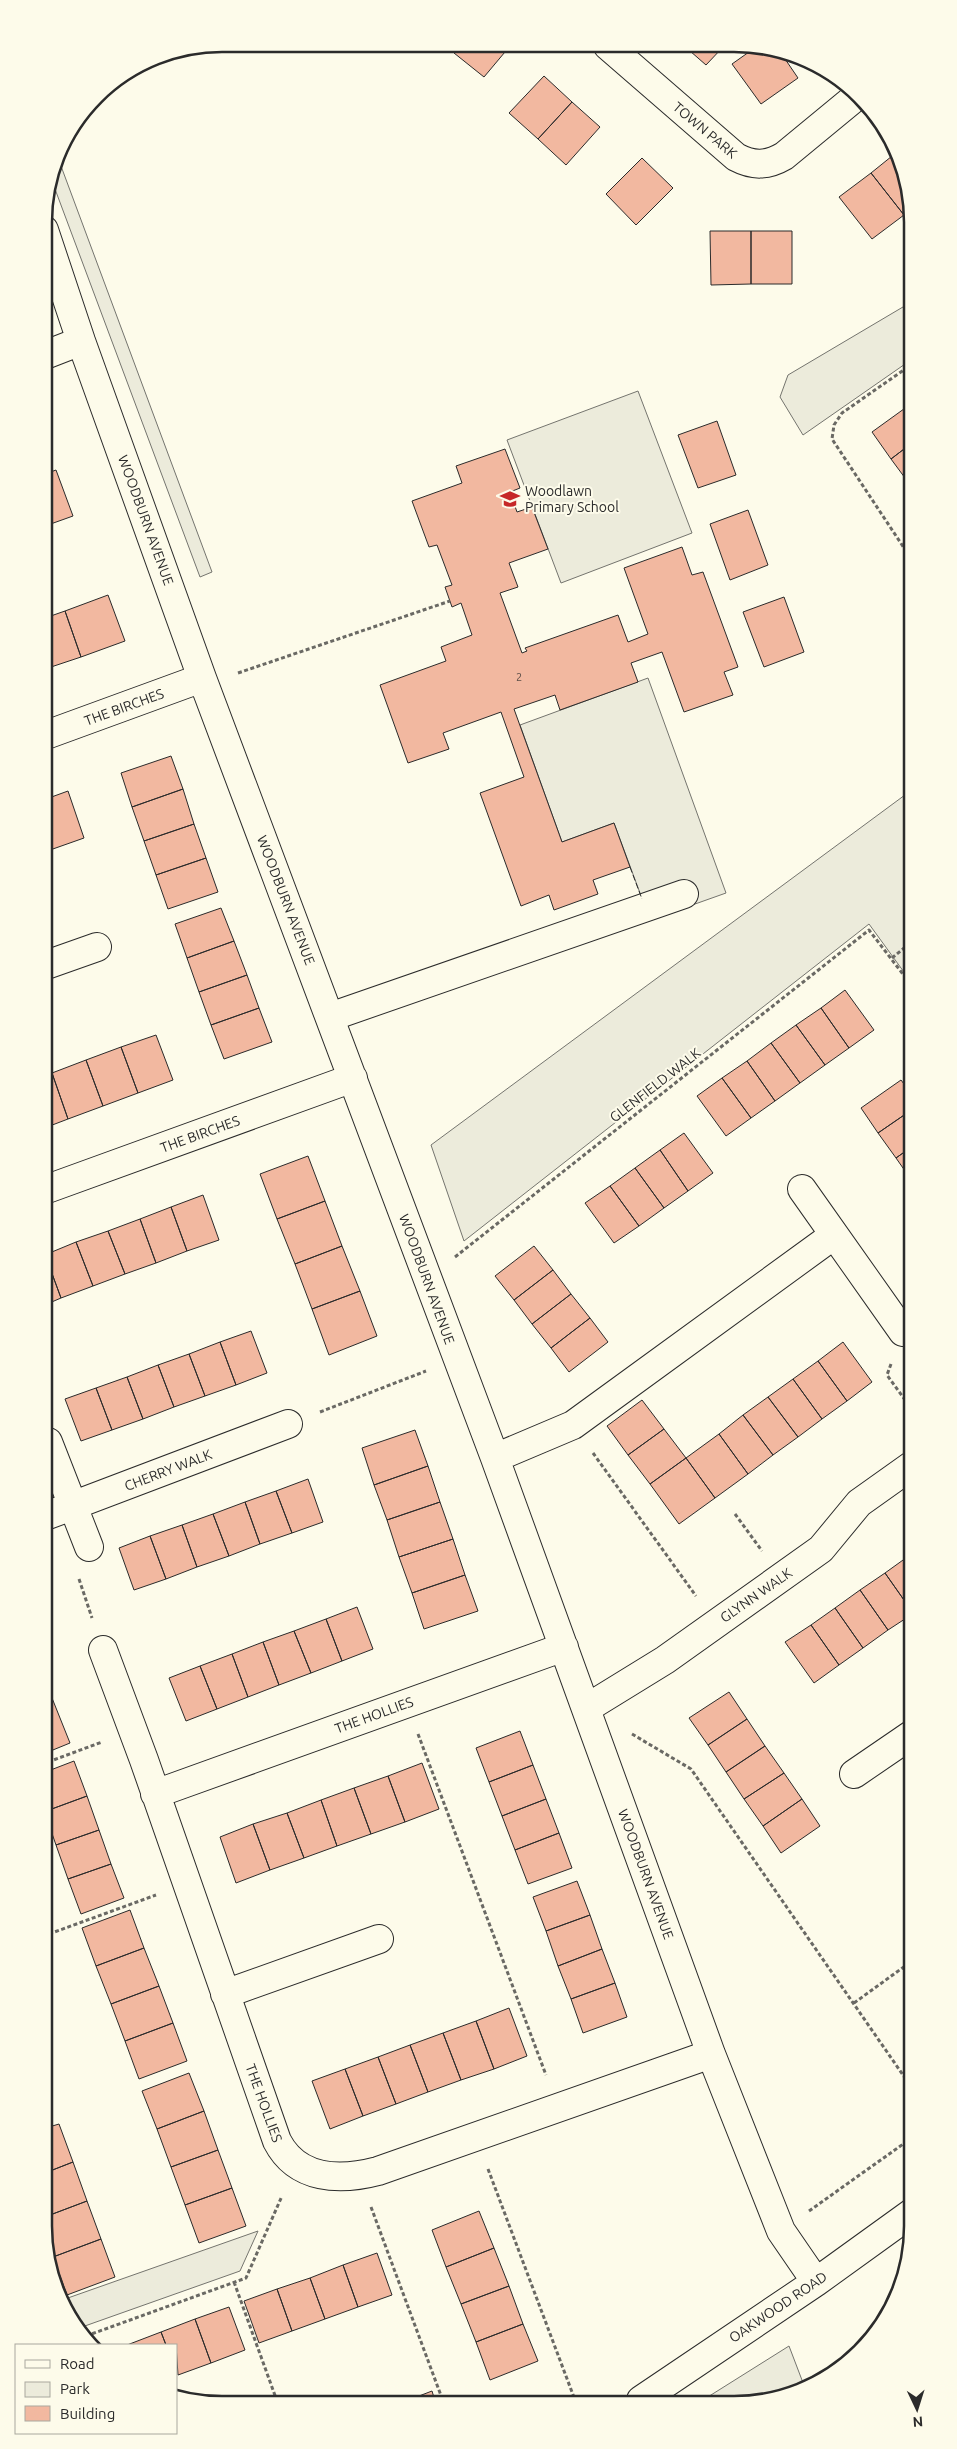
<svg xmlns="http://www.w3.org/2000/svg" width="957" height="2449" font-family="Ubuntu,sans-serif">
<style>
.green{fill:#ecebdb;stroke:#74746e}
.building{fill:#f2b8a0;stroke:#2b2b2b}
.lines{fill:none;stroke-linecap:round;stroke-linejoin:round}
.minor-casing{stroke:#2b2b2b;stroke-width:30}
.path{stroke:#6a6964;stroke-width:3;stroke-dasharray:4 2.5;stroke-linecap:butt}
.minor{stroke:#fdfbea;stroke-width:28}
.fence{stroke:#2b2b2b;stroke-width:1;stroke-dasharray:6 2.5;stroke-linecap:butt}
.labels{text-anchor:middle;stroke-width:4;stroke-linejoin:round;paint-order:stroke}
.number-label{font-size:11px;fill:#5d4e48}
.street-label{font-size:14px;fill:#2b2b2b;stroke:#fdfbea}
.poi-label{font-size:14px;fill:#2b2b2b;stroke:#fdfbea;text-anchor:start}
.rim{fill:none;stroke:#2b2b2b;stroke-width:2.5}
</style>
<rect width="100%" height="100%" fill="#fdfbea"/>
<path class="green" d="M58,158L212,572L200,577L52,181Z
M908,304V362L803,435L780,397L788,375Z
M638,391L692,533L561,583L507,440Z
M648,678L726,893L650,920L614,823L562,842L520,725Z
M909,792V979L869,924L464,1241L431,1145Z
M258,2231L240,2271L82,2327L65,2299Z
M789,2346L805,2388L780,2399L703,2400Z"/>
<path class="building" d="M461,45L510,46L484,77L454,53Z
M694,47H723L706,65L690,51Z
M756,47H769L781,53L798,78L761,104L732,64Z
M544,76L572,102L538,139L509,113Z
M572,102L600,127L566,165L538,139Z
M897,152L907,177V212L904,215L871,173Z
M642,158L673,188L636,225L606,194Z
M871,173L904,215L872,239L839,197Z
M710,231H751V284L711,285Z
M751,231H792V284H751Z
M908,406V446L891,459L872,432Z
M717,421L736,475L698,488L678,435Z
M908,446V482L891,459Z
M505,449L520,488L510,492L517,512L532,507L548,549L509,563L518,587L500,593L522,653L527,651L525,648L618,615L628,642L648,634L624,568L682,547L692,575L703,572L738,667L724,672L733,695L684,712L662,652L631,663L638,682L560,710L555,695L514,709L562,842L614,823L630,867L593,880L598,894L554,910L549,895L521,906L480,793L524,777L501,712L443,733L449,749L408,763L380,685L446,661L441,647L472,635L461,603L452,607L445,587L452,585L437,545L429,547L412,501L462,483L456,466Z
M56,470L73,516L45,526V474Z
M748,510L768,565L730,580L710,524Z
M108,595L125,641L81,657L65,611Z
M784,597L804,652L764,667L743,612Z
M65,611L81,657L45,669V618Z
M171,756L183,789L132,807L121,773Z
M183,789L194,824L144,841L132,807Z
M68,791L84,838L50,850L46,839V799Z
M194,824L206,858L156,875L144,841Z
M206,858L218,892L168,909L156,875Z
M221,908L234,941L187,958L175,924Z
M234,941L247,975L199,992L187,958Z
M247,975L259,1008L211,1025L199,992Z
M845,990L874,1030L849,1048L821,1008Z
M259,1008L272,1042L224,1059L211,1025Z
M821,1008L849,1048L825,1065L796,1025Z
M796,1025L825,1065L800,1083L771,1043Z
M156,1035L173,1080L138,1093L121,1047Z
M771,1043L800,1083L775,1101L747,1061Z
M121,1047L138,1093L103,1106L86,1060Z
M86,1060L103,1106L68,1119L52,1073Z
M747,1061L775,1101L751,1118L722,1078Z
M52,1073L68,1119L47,1127V1075Z
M722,1078L751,1118L726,1136L697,1096Z
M901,1080L910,1092V1111L878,1133L861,1108Z
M910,1111V1148L896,1158L878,1133Z
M684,1133L713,1173L688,1191L660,1150Z
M910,1148V1178L896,1158Z
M660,1150L688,1191L664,1208L635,1168Z
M308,1156L325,1201L277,1219L260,1174Z
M635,1168L664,1208L639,1226L610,1186Z
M610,1186L639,1226L614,1243L585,1203Z
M203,1195L219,1240L187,1251L171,1207Z
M325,1201L342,1246L295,1264L277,1219Z
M171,1207L187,1251L156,1263L140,1219Z
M140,1219L156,1263L125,1274L108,1231Z
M108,1231L125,1274L93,1286L76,1242Z
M76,1242L93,1286L61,1298L47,1260V1254Z
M342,1246L360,1291L312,1309L295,1264Z
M534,1246L553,1270L514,1300L495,1276Z
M47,1260L61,1298L47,1304Z
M553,1270L571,1294L532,1324L514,1300Z
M360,1291L377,1336L329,1355L312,1309Z
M571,1294L590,1318L551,1348L532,1324Z
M590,1318L608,1342L569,1372L551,1348Z
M251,1331L267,1373L236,1385L220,1342Z
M220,1342L236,1385L205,1396L189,1354Z
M843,1342L872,1382L847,1401L818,1361Z
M189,1354L205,1396L174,1407L158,1365Z
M818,1361L847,1401L822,1419L793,1379Z
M158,1365L174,1407L143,1419L127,1377Z
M127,1377L143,1419L112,1430L96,1388Z
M793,1379L822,1419L798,1437L768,1397Z
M96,1388L112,1430L81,1441L65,1399Z
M768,1397L798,1437L773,1455L743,1415Z
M642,1400L664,1429L628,1455L607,1426Z
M743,1415L773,1455L748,1474L719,1434Z
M664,1429L686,1458L650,1484L628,1455Z
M415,1430L428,1466L374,1485L362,1448Z
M719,1434L748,1474L715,1498L686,1458Z
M686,1458L715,1498L679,1524L650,1484Z
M428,1466L440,1502L387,1520L374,1485Z
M308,1479L323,1522L292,1533L276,1491Z
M276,1491L292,1533L260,1544L245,1502Z
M245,1502L260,1544L229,1556L213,1514Z
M440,1502L453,1539L399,1557L387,1520Z
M213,1514L229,1556L197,1567L182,1525Z
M182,1525L197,1567L166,1579L150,1536Z
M150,1536L166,1579L134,1590L119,1548Z
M453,1539L465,1575L412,1593L399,1557Z
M910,1555L911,1557V1610L885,1573Z
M885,1573L911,1610V1615L888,1630L860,1590Z
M465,1575L478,1611L424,1629L412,1593Z
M860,1590L888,1630L863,1648L835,1608Z
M357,1607L373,1649L342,1661L326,1619Z
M835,1608L863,1648L839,1665L811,1625Z
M326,1619L342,1661L311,1673L294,1631Z
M811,1625L839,1665L814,1683L785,1642Z
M294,1631L311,1673L279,1685L263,1642Z
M263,1642L279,1685L248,1697L232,1654Z
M232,1654L248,1697L217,1709L200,1666Z
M200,1666L217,1709L186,1721L169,1678Z
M729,1692L747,1719L708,1745L689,1718Z
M50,1693L70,1743L48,1752V1694Z
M747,1719L765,1746L726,1772L708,1745Z
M520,1731L533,1765L489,1782L476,1748Z
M765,1746L784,1773L744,1799L726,1772Z
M74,1761L87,1796L49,1810L48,1771Z
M422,1763L439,1809L405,1822L388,1776Z
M533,1765L546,1799L502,1816L489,1782Z
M784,1773L802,1799L763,1826L744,1799Z
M388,1776L405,1822L371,1834L354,1788Z
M354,1788L371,1834L337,1846L321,1800Z
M87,1796L99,1830L56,1845L49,1825V1810Z
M546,1799L559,1833L515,1850L502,1816Z
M802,1799L820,1826L781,1853L763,1826Z
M321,1800L337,1846L304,1858L287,1813Z
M287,1813L304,1858L270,1870L253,1824Z
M253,1824L270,1870L236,1883L220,1837Z
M99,1830L111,1864L68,1879L56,1845Z
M559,1833L572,1868L528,1884L515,1850Z
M111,1864L124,1898L81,1914L68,1879Z
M577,1881L590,1915L546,1931L533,1897Z
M130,1910L144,1948L96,1966L82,1928Z
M590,1915L602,1949L558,1966L546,1931Z
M144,1948L159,1986L111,2004L96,1966Z
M602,1949L615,1983L571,1999L558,1966Z
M615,1983L627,2017L583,2033L571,1999Z
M159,1986L173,2023L125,2041L111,2004Z
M509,2008L527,2056L494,2069L476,2021Z
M476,2021L494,2069L461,2080L443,2033Z
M173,2023L187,2061L139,2079L125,2041Z
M443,2033L461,2080L428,2092L410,2045Z
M410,2045L428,2092L396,2104L378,2057Z
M378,2057L396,2104L363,2116L345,2069Z
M345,2069L363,2116L330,2129L312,2081Z
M189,2073L204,2111L157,2129L142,2091Z
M204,2111L218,2150L171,2167L157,2129Z
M59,2124L73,2162L50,2171L49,2127Z
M218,2150L232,2188L185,2205L171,2167Z
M73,2162L87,2201L50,2215V2171Z
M232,2188L246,2226L199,2243L185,2205Z
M87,2201L101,2239L53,2257L50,2248V2215Z
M479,2211L494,2248L446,2267L432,2230Z
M101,2239L115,2277L67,2295L53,2257Z
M494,2248L509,2286L461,2304L446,2267Z
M377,2253L392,2295L358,2307L343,2265Z
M343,2265L358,2307L325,2319L310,2278Z
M310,2278L325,2319L292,2331L277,2289Z
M509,2286L523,2324L476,2342L461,2304Z
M277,2289L292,2331L259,2343L244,2301Z
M229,2307L245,2350L211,2363L195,2319Z
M195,2319L211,2363L178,2375L176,2345H166L161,2332Z
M523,2324L538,2361L490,2380L476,2342Z
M161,2332L166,2345H127Z
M432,2391L435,2401H406Z"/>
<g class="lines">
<defs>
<path id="minor" d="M608,46L736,157C753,166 767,166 784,156L858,95
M44,230L81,341L202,678L495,1458L711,2054L781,2231L816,2282
M45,355L81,341
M46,735L202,678
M46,965L97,947
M330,1017L684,894
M47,1189L353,1078
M802,1189L903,1332
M48,1442L89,1547
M495,1458L573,1425L834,1235
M48,1515L288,1424
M103,1650L144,1760L277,2141C297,2180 340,2181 378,2171L711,2054
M587,1708L665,1660L821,1549L859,1503L911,1466
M854,1774L911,1735
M155,1794L564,1647
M225,1994L379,1939
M641,2400L816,2282L913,2212"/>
</defs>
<use href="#minor" class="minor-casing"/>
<path class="path" d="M908,367L842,413L834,425L832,439L908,554
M238,673L450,601
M892,958L909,944
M455,1257L869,930L909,982
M891,1364L887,1375L911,1408
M320,1412L426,1371
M593,1453L696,1596
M735,1514L762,1551
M79,1579L92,1618
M418,1734L546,2075
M632,1734L691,1769L912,2088
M48,1762L102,1742
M49,1934L156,1895
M854,2003L912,1961
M488,2169L575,2400
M371,2207L443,2401
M809,2211L913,2137
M234,2282L277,2401
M86,2336L246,2278L282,2196"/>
<use href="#minor" class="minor"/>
<path class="fence" d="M630,867L642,899"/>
</g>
<defs>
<symbol id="school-bare" viewBox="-9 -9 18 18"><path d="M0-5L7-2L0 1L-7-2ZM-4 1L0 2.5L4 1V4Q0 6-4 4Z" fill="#c62828" stroke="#fdfbea" stroke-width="2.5" paint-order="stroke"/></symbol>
</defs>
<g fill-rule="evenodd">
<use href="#school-bare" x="496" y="485" width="28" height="28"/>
</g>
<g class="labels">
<g class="number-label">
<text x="519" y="681">2</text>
</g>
<g class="street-label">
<text transform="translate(705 130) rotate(40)" y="5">TOWN PARK</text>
<text transform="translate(146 520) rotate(70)" y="5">WOODBURN AVENUE</text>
<text transform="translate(124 707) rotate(-20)" y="5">THE BIRCHES</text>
<text transform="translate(286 900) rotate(69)" y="5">WOODBURN AVENUE</text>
<text transform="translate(655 1085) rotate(-38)" y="5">GLENFIELD WALK</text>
<text transform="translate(200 1134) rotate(-20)" y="5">THE BIRCHES</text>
<text transform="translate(427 1279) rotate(70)" y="5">WOODBURN AVENUE</text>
<text transform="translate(168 1470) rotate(-21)" y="5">CHERRY WALK</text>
<text transform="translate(756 1595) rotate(-35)" y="5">GLYNN WALK</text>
<text transform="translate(374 1715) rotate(-20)" y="5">THE HOLLIES</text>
<text transform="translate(646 1874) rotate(70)" y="5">WOODBURN AVENUE</text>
<text transform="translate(264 2103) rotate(70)" y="5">THE HOLLIES</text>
<text transform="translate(778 2307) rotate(-34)" y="5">OAKWOOD ROAD</text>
</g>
<g class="poi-label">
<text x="525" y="496">Woodlawn<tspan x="525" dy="16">Primary School</tspan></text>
</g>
</g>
<path d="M0 0H957V2449H0ZM222 52H734A170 170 0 0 1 904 222V2226A170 170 0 0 1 734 2396H222A170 170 0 0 1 52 2226V222A170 170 0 0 1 222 52Z" fill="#fdfbea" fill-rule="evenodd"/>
<path class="rim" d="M222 52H734A170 170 0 0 1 904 222V2226A170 170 0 0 1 734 2396H222A170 170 0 0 1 52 2226V222A170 170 0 0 1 222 52Z"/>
<rect x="15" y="2344" width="162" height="90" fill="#fdfbea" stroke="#a9a89e"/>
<rect x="25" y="2360" width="25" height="8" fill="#fdfbea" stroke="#a9a89e"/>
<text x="60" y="2369" font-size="15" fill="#2b2b2b">Road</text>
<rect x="25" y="2382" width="25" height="15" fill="#ecebdb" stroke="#a9a89e"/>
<text x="60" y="2394" font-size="15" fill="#2b2b2b">Park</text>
<rect x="25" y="2406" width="25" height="15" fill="#f2b8a0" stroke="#a9a89e"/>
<text x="60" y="2419" font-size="15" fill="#2b2b2b">Building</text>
<g transform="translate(917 2409) rotate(176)" stroke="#fdfbea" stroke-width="4" paint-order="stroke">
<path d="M0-4L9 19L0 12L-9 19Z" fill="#2b2b2b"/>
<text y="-8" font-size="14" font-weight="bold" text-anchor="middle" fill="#2b2b2b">N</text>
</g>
</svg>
